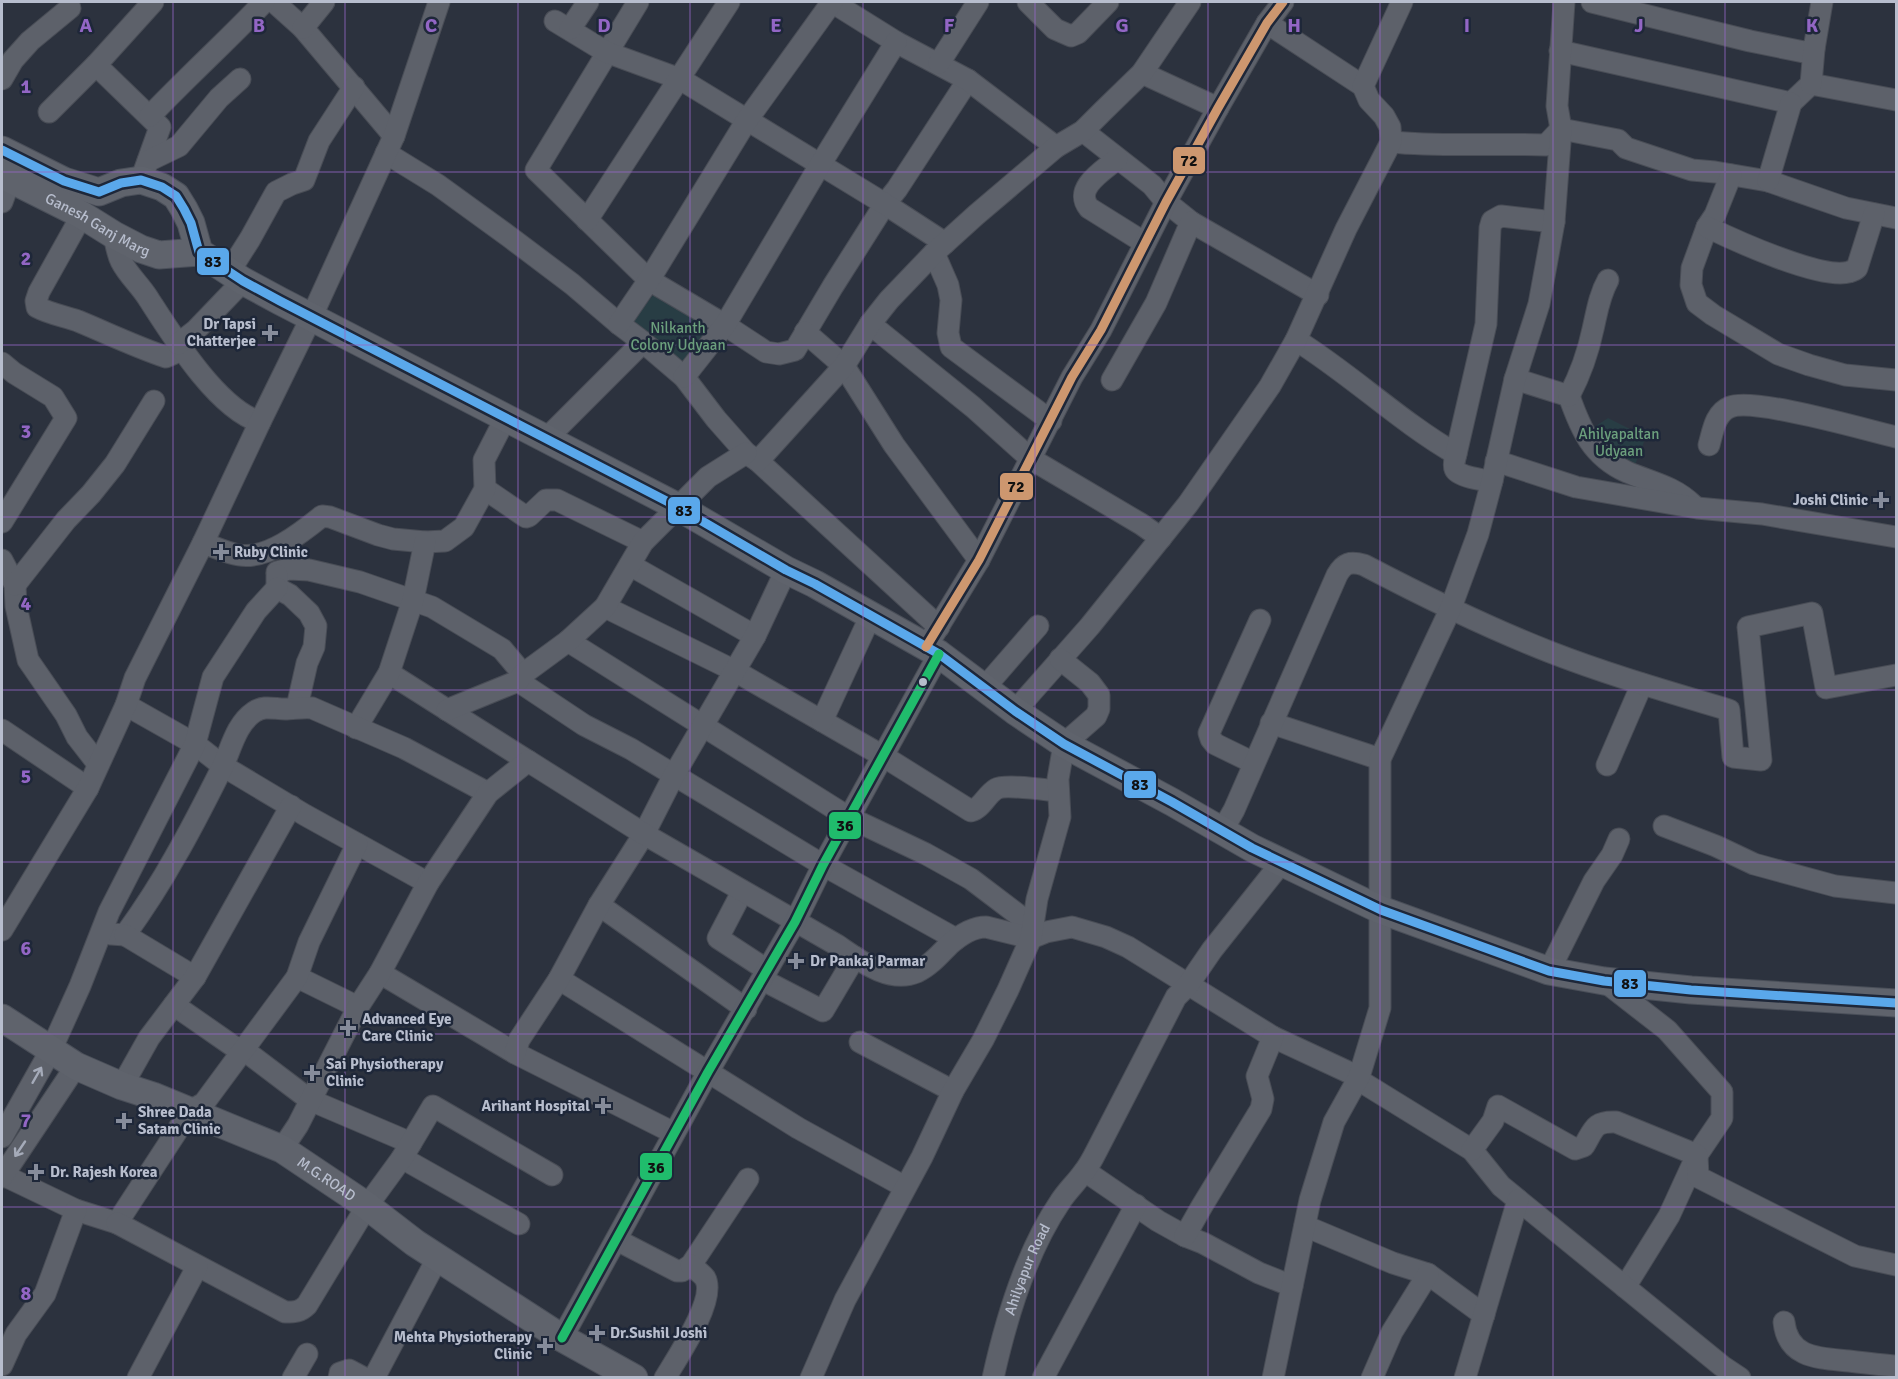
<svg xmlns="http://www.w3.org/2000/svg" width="1898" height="1379" font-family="Signika,sans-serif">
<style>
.green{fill:#283d44}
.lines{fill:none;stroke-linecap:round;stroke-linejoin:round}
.minor-casing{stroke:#494d56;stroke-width:23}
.major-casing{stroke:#4a4f59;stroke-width:29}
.minor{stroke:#5d616a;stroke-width:21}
.major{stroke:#5f636c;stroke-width:27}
.bus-1-casing{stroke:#1e2739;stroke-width:14}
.bus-2-casing{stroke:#1e2739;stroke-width:14}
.bus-3-casing{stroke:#1e2739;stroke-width:14}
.bus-1{stroke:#5aa8eb;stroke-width:9}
.bus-2{stroke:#cd976f;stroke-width:9}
.bus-3{stroke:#20bc6c;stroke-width:9}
.oneway{stroke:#a5abb9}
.grid{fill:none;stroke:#9366c5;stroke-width:1.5;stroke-opacity:0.55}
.poi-dot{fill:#868c9b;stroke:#1e2739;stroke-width:2}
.bus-dot{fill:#b7bdcd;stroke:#1e2739;stroke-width:2}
.labels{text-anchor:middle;stroke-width:5;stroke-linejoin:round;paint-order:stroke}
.street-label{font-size:15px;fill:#b7bdcd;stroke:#1e2739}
.poi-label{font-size:15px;font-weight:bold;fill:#b7bdcd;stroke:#1e2739;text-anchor:start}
.park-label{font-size:15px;fill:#6ca07d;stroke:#1e2739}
.grid-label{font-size:20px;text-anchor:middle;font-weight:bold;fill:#9366c5;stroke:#1e2739;stroke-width:5;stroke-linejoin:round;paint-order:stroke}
.line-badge{stroke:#1e2739;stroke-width:2}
.pale-badge-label{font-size:16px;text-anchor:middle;font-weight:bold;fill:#111}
</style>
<rect width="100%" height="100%" fill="#2c323e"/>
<path class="green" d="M654,294L714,330L681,371L628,326Z
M1608,418L1646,437L1635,465L1607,458L1588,431Z"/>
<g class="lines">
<defs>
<g id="minor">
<path d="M274,2L303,28L394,136"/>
<path d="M638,2L536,170L649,280L725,325L766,352L779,354L795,350L833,286L885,204L897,189L968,80"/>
<path d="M832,2L896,42L968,80L1056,147"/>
<path d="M1028,2L1055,29L1071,36L1078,33L1108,2"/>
<path d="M1592,2L1750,41L1804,52L1814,49"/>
<path d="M555,21L606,52L680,79L885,204L945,243"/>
<path d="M1267,23L1363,86"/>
<path d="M303,28L324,2"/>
<path d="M570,29L588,2"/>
<path d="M1560,51L1791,103L1811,84L1896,100"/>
<path d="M939,63L978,2"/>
<path d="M96,65L160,127L141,180"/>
<path d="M1142,73L1218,108"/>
<path d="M2,79L13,60L30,41L70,8"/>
<path d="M1811,84L1814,49L1822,2"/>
<path d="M49,112L96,65L153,2"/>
<path d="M150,116C187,77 227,41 264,2"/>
<path d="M1083,131L1152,185L1166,202L1191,222L1318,295"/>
<path d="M1391,142C1443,147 1494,143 1546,145L1561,129L1618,140L1626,148L1692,170L1715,172L1768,181L1846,208L1896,218"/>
<path d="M386,153L438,185L511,238L572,284L619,324L643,342L684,377L716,419L746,453L758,461L939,627"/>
<path d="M1117,159C1103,171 1073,188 1089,208L1145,243"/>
<path d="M148,161L179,146L219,98L240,79"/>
<path d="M1731,175L1715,215L1707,227L1692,268L1691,285L1697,303L1713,315L1778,354L1809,365L1845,375L1896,380"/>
<path d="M1768,181L1791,103"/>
<path d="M2,202L15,166"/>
<path d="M82,215L39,292L36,301L37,307C50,314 64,316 78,321C107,333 136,347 166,357L182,350"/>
<path d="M587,220L729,2"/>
<path d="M1707,227C1734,240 1821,280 1849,272C1852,271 1855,270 1857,268L1874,214"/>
<path d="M114,235C116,244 117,253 121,261C128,275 140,285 148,298C172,335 217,409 260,422"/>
<path d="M934,253L948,285L951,300L948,333L951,347L1051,421"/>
<path d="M229,272L250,239L276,192L292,184L304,180L319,141L354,87"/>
<path d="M619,324L649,280L747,120L832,2"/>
<path d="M870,324L973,407L1031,459L1141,524L1161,538"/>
<path d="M805,332L844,366L894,445L979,560"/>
<path d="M1296,340C1352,375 1399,421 1456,454"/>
<path d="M178,344L196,330L243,281"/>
<path d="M2,363L14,373L53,397L66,418L2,522"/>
<path d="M684,377L725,325L820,165L896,42"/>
<path d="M1515,379L1569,396C1581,430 1592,456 1627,472C1650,482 1674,486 1693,505"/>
<path d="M1112,380L1156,303L1191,222"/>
<path d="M1569,396C1580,375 1588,353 1593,329C1597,312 1599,296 1608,280"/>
<path d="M547,438L643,342"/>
<path d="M1709,445C1713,431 1715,413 1730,407C1754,397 1866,430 1896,437"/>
<path d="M758,461L844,366L870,324L889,300L934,253L976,215L1056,147L1083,131L1103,111L1142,73L1190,2"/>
<path d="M1496,461L1576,487L1697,508L1762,514L1896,537"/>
<path d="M1492,481C1484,480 1458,477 1455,469C1453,465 1455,458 1456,454L1486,324L1490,228L1492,221L1501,216L1554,222"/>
<path d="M485,489L526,517L529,516L546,500H557L643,542"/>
<path d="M203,543C215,547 227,553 239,555C267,560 301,533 322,516L330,517L378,535L393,539L425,542L445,541L464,527L485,489L484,460L506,417"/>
<path d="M2,560L15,585L16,606L28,660L66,715L77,737L98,764"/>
<path d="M630,565L755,636"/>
<path d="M277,572L289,569L309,570L360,582L432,607L502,649L523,674"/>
<path d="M277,575V588L290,595L309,613L316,626L314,647L307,663L297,707"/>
<path d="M15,585L66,520L91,494L115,464L154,401"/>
<path d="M605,607L735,671L883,756L971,811C982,808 986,795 996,789C1005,784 1046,790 1058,791"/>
<path d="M568,641L848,817L926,854L971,879L1033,926"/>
<path d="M926,647L979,560L1072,377L1101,330L1166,202L1218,108L1267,23L1283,2"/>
<path d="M389,673L528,761"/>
<path d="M518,681L584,725L631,749L823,865L956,939"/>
<path d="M985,687L1038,626"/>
<path d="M126,705L195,744L223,766L305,815L428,883"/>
<path d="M447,710L518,681L523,674L568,641L605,607L643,542L708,477L746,453"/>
<path d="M1015,711L1090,626L1188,504L1270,386L1296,340L1346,229L1391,142L1390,127L1384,116L1369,100L1363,86L1402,2"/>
<path d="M822,721L871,615"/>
<path d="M1271,723L1380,759"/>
<path d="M356,728L389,673L413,600L425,542"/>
<path d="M2,730L88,788"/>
<path d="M1254,763L1215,744L1211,739L1209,733L1260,620"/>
<path d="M1607,765L1642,684"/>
<path d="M1664,826L1716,846L1754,864L1835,886L1896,893"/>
<path d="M1222,831L1234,810L1337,575C1344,563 1350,561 1364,565C1425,597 1486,627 1550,652C1609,675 1669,692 1729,710L1733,757L1761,760L1748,627L1812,613L1826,688L1896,675"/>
<path d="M742,892L718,938L767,970"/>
<path d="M599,905L746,1009"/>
<path d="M2,930L88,788L126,705L135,678L203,543L260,422L311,318L394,136L439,2"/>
<path d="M102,932L111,934L125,935C143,910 160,884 175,857C192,828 207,798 222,768C231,749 236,724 254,712C264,705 274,709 285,709C294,709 303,707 312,708L404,748L488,793"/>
<path d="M125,935L195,977"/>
<path d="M1549,971L1594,881L1612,855L1619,839"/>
<path d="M380,973L515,1053L674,1133"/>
<path d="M297,977L358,1007"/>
<path d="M559,979L798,1128L905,1187"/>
<path d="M763,980L823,1011L855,957"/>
<path d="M1604,981L1667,1030L1722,1092V1118L1697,1155L1669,1216L1625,1287"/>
<path d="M174,1005L233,1046L244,1050L310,1100L411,1143"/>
<path d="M860,1042L953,1091"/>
<path d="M515,1053L519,1040L559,979L599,905L644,834L674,775L755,636L786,570"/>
<path d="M1357,1079L1472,1150L1501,1186L1722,1366L1740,1378"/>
<path d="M122,1086L149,1038L195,977L291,806"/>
<path d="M2,1137L51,1050L80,986L109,912L195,744L213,677L256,611L277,588"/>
<path d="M282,1149L298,1125L358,1007L380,973L428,883L488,793L528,761L644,834L837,945C859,960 889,984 917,972C930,966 940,954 949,945C959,936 973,927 986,927L1031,938L1046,932L1072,927L1106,937L1128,947L1273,1037L1359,1077"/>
<path d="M1472,1150L1493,1121L1498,1106L1575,1149L1584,1146C1594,1129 1594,1121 1616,1122L1697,1155L1698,1177L1855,1256L1896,1265"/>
<path d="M402,1158L519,1224"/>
<path d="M1085,1171L1158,1221L1185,1236L1203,1243L1259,1273L1292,1286"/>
<path d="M3,1175L76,1210L117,1223L190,1111L204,1103L297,977L309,942L357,844"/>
<path d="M2,1177L76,1066"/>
<path d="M117,1223L285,1312C295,1312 300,1312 307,1305L367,1206L402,1158L433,1106L552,1175"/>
<path d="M1305,1226L1393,1263L1428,1274L1484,1315"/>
<path d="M1185,1236L1202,1206L1261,1109L1263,1099L1257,1076L1273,1037"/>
<path d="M617,1240L677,1271H682L691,1265L748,1179"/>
<path d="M1784,1322C1788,1359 1820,1358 1849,1361C1865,1363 1881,1365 1896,1366"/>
<path d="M562,1338L708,1072L795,922L823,865L939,654"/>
<path d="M2,1365L16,1334L45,1294L76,1210"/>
<path d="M138,1378L197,1267"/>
<path d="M293,1378L307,1354"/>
<path d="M339,1378L340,1373L349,1370L364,1378"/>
<path d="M374,1378L438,1257"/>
<path d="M665,1378C677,1358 717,1299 705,1278C702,1274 695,1269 691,1265"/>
<path d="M811,1378L845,1300L922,1157L953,1091L983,1040L1008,990L1031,938L1037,899L1060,817L1058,779L1064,744L1096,716L1099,709V695L1090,683L1060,659"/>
<path id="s1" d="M993,1378C1006,1319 1026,1252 1060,1202C1066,1192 1076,1183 1083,1173C1089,1166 1093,1158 1097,1150L1176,997L1188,985L1212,950L1282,862"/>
<path d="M1043,1378L1136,1205"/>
<path d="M1273,1378L1310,1200L1334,1122L1359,1077L1380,1008V759L1450,610L1478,534L1492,481L1515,379L1539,304L1554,222L1561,129L1557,106L1564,2"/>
<path d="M1372,1378L1392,1332L1428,1274"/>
<path d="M1465,1378L1518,1200"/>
</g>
<g id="major">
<path d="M2,150L64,181L99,192L121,183L141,180L162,187L176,196L184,209L191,223L199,252L243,281L280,301L678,507L786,570L815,584L939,654L1015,711L1064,744L1172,802L1252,848L1381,910L1549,971L1604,981L1691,990L1896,1003"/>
<path id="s2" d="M2,175L82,215L114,235L141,249L159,255L199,252"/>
<path id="s3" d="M2,1018L76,1066L122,1086L153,1096L282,1149L367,1206L415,1243L562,1338L634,1378"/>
</g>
</defs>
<use href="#minor" class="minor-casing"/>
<use href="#major" class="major-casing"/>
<use href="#minor" class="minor"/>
<use href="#major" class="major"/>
<defs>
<path id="bus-1" d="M2,150L64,181L99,192L121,183L141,180L162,187L176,196L184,209L191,223L199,252L243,281L280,301L678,507L786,570L815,584L939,654L1015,711L1064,744L1172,802L1252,848L1381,910L1549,971L1604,981L1691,990L1896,1003"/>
<path id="bus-2" d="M926,647L979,560L1072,377L1101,330L1166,202L1218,108L1267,23L1283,2"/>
<path id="bus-3" d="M562,1338L708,1072L795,922L823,865L939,654"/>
</defs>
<use href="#bus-1" class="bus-1-casing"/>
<use href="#bus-2" class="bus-2-casing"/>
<use href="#bus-3" class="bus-3-casing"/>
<use href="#bus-1" class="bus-1"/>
<use href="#bus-2" class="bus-2"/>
<use href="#bus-3" class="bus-3"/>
</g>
<defs><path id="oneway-shaft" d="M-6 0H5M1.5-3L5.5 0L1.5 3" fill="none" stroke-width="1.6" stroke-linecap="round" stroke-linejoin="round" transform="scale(1.5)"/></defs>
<g class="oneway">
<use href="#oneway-shaft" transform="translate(37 1075) rotate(-60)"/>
<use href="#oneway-shaft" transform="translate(20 1149) rotate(124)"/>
</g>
<path class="grid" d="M173,2V1378M345,2V1378M518,2V1378M690,2V1378M863,2V1378M1035,2V1378M1208,2V1378M1380,2V1378M1553,2V1378M1725,2V1378M2,172H1896M2,345H1896M2,517H1896M2,690H1896M2,862H1896M2,1034H1896M2,1207H1896"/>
<g class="poi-dot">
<path d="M267 324h6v6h6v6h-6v6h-6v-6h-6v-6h6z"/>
<path d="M1878 491h6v6h6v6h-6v6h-6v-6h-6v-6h6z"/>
<path d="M218 543h6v6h6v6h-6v6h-6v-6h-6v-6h6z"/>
<path d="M793 952h6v6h6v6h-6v6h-6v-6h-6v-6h6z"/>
<path d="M345 1019h6v6h6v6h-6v6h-6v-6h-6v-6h6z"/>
<path d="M309 1064h6v6h6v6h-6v6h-6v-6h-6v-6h6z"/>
<path d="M600 1097h6v6h6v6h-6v6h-6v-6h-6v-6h6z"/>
<path d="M121 1112h6v6h6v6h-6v6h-6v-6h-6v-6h6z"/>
<path d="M33 1163h6v6h6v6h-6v6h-6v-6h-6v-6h6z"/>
<path d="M594 1324h6v6h6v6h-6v6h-6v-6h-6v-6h6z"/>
<path d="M542 1337h6v6h6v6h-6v6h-6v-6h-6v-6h6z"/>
</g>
<circle class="bus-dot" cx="923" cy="682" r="5"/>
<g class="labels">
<g class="street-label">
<text dy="5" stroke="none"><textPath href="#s2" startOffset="108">Ganesh Ganj Marg</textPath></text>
<text dy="5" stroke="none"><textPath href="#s3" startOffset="364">M.G.ROAD</textPath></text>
<text dy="5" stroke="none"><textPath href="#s1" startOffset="114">Ahilyapur Road</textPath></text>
</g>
<g class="poi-label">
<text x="256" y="329" text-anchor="end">Dr Tapsi<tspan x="256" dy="17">Chatterjee</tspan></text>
<text x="1868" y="505" text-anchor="end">Joshi Clinic</text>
<text x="234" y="557">Ruby Clinic</text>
<text x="810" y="966">Dr Pankaj Parmar</text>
<text x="362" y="1024">Advanced Eye<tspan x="362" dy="17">Care Clinic</tspan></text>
<text x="326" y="1069">Sai Physiotherapy<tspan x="326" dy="17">Clinic</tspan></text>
<text x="590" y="1111" text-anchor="end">Arihant Hospital</text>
<text x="138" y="1117">Shree Dada<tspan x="138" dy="17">Satam Clinic</tspan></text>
<text x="50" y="1177">Dr. Rajesh Korea</text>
<text x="610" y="1338">Dr.Sushil Joshi</text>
<text x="532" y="1342" text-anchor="end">Mehta Physiotherapy<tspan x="532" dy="17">Clinic</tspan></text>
</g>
<g class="park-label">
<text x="678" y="333">Nilkanth<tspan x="678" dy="17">Colony Udyaan</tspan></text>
<text x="1619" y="439">Ahilyapaltan<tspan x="1619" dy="17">Udyaan</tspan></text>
</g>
</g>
<g class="grid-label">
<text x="86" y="32">A</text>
<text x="259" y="32">B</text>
<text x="431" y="32">C</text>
<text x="604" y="32">D</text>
<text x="776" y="32">E</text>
<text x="949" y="32">F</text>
<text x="1122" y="32">G</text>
<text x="1294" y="32">H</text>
<text x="1467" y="32">I</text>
<text x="1639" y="32">J</text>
<text x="1812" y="32">K</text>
<text x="26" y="93">1</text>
<text x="26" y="265">2</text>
<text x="26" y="438">3</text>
<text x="26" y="610">4</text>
<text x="26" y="783">5</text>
<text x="26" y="955">6</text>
<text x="26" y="1127">7</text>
<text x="26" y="1300">8</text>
</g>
<g class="line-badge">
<rect x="1172" y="146" width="34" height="29" rx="6" fill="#cd976f"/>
<rect x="196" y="247" width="34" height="29" rx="6" fill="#5aa8eb"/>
<rect x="999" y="472" width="35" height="29" rx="6" fill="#cd976f"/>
<rect x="667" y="496" width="34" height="29" rx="6" fill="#5aa8eb"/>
<rect x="1123" y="770" width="34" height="29" rx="6" fill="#5aa8eb"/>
<rect x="828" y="811" width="34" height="29" rx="6" fill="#20bc6c"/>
<rect x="1613" y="969" width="34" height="29" rx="6" fill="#5aa8eb"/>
<rect x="639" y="1152" width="34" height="29" rx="6" fill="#20bc6c"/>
</g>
<g class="pale-badge-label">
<text x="1189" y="166">72</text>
<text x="213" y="267">83</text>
<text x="1016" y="492">72</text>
<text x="684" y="516">83</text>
<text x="1140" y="790">83</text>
<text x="845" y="831">36</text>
<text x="1630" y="989">83</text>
<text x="656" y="1173">36</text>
</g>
<rect width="1898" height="1379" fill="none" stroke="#b7bdcd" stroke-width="6"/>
</svg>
